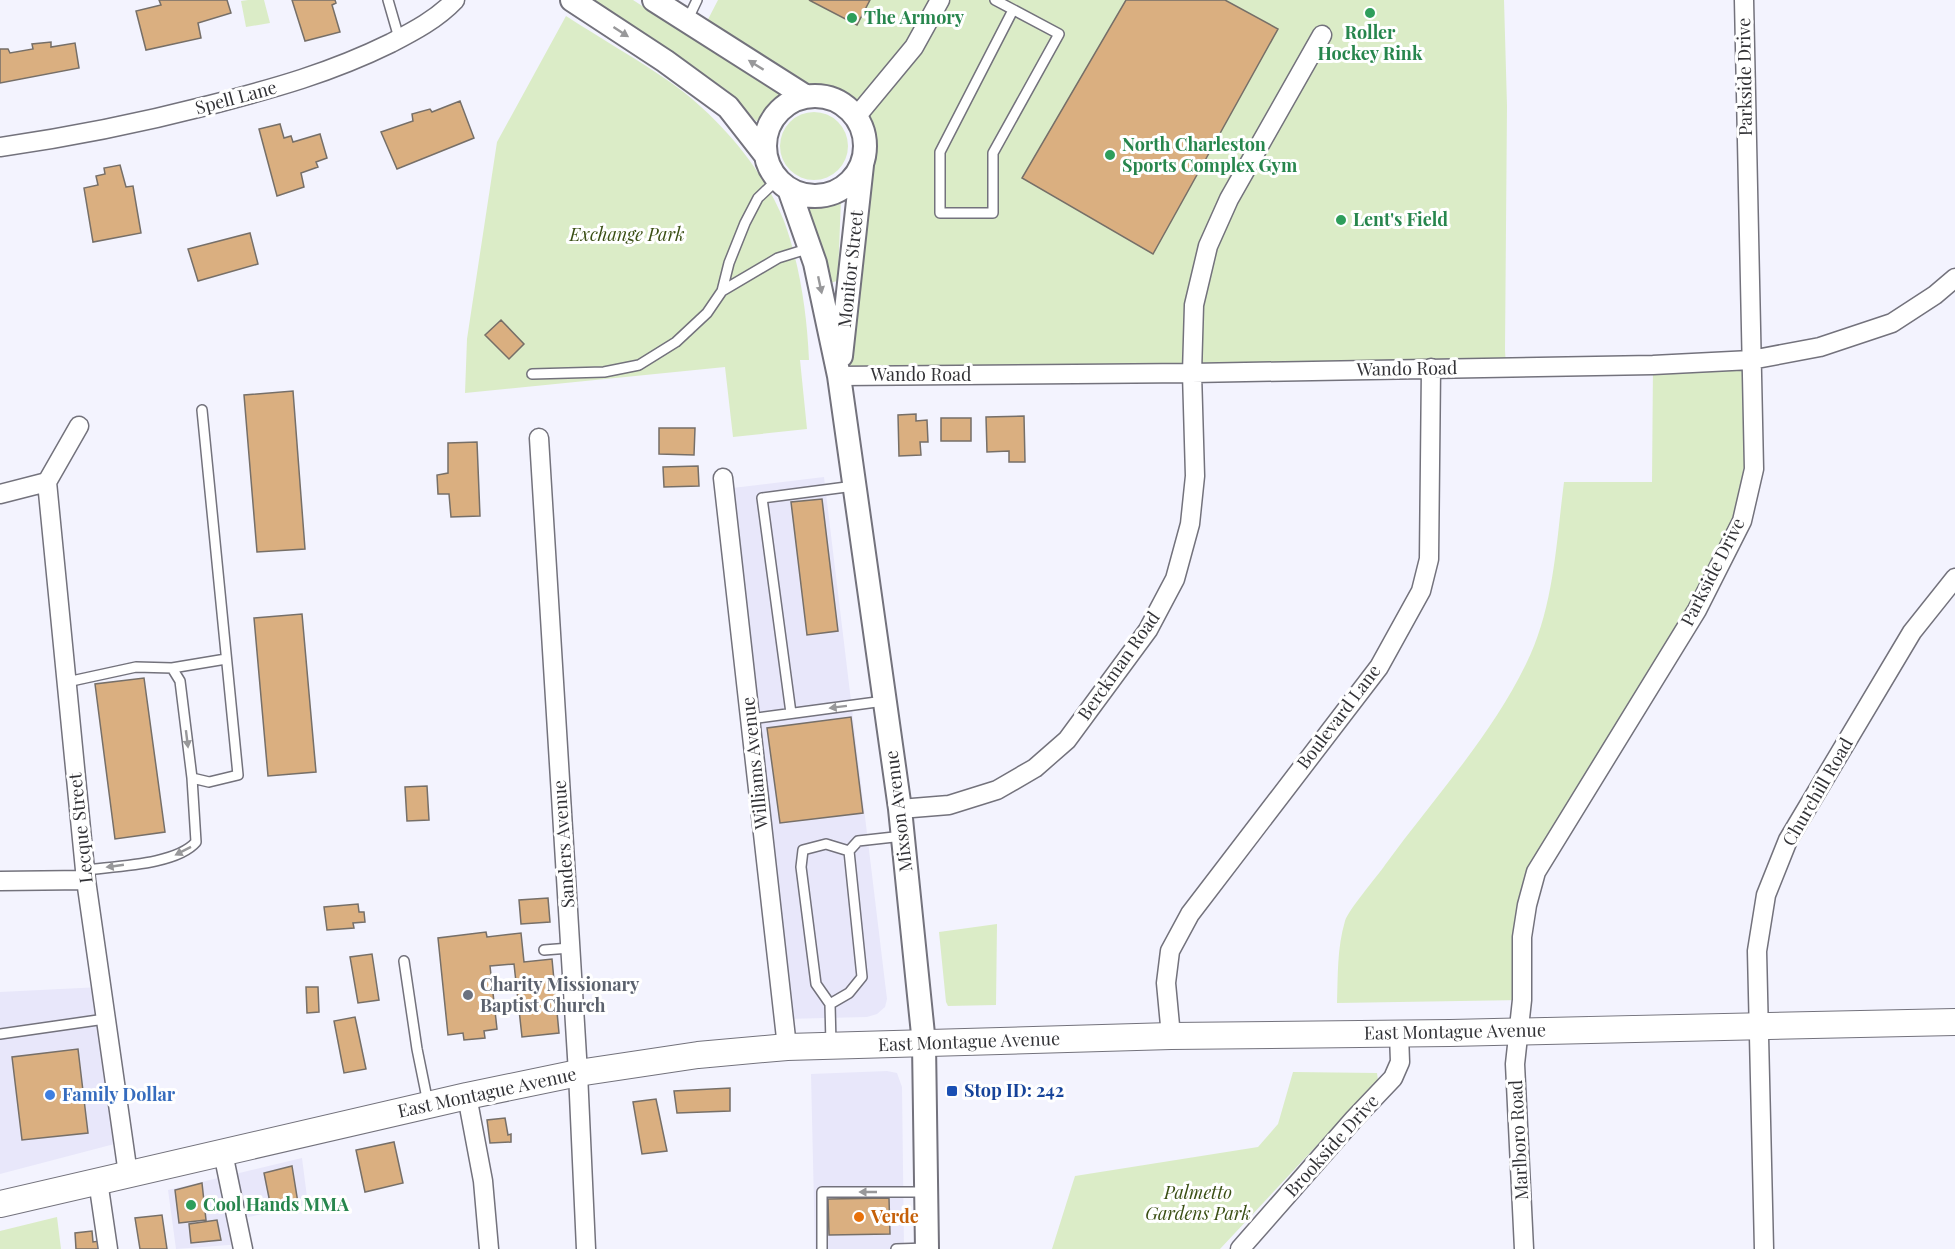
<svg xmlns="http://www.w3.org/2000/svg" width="1955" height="1249" font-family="'Playfair Display',serif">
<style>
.built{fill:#e8e7fa}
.green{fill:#dbecc7}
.building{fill:#daaf80;stroke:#766f68;stroke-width:1.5}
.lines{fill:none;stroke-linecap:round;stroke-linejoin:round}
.service-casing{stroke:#73727c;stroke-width:12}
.minor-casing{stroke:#73727c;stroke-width:21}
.tertiary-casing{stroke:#73727c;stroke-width:26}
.secondary-casing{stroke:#73727c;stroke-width:28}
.service{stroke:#fff;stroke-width:9}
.minor{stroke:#fff;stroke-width:18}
.tertiary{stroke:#fff;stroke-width:22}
.secondary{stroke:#fff;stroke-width:26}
.oneway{fill:#98989a}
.leisure-dot{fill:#2e9e5b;stroke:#fff;stroke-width:2}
.worship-dot{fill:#6b7280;stroke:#fff;stroke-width:2}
.transit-dot{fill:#1a4fb4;stroke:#fff;stroke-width:2}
.shop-dot{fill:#3f7fe0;stroke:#fff;stroke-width:2}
.food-dot{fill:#e8710a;stroke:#fff;stroke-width:2}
.labels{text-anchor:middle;stroke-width:6;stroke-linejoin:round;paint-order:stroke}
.leisure-label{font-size:18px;font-weight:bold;fill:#27864d;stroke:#fff;text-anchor:start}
.street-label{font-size:18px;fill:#323236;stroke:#fff}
.park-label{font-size:18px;font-style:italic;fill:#3a4f14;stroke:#fff}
.worship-label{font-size:18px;font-weight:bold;fill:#5b616d;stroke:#fff;text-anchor:start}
.transit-label{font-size:18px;font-weight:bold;fill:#164399;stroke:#fff;text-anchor:start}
.shop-label{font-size:18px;font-weight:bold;fill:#366cbe;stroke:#fff;text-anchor:start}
.food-label{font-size:18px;font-weight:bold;fill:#c56008;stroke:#fff;text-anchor:start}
</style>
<rect width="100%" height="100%" fill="#f3f3fe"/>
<path class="built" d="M824,477L887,999L885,1007L877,1014L867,1017L784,1019L724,489Z
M101,987L122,1142L0,1174V992Z
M887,1071L897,1073L902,1087L904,1249H815L811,1074Z
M302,1158L308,1205L238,1219L242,1244L176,1249L168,1190Z"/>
<path class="green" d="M248,0H264L270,23L246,27L241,1Z
M591,0H633L760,82L780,90V95L770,106L762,120L756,121L728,91Z
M718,0H1504L1507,106L1505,350L1506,367L839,376L865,146C860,111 841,95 805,96L702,31Z
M566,16C600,38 637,59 670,82C716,114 763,168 784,221C800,265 807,314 809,360H800L807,429L733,437L725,367L465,393L467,339L497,142Z
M780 146a34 34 0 1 1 68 0a34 34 0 1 1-68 0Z
M841,199L838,276L837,281L830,283L807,209L808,203Z
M1751,360L1754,469L1742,521L1536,872L1522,1000L1337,1003C1338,975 1337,948 1345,921C1349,909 1376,878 1385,865C1433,799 1490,738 1526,664C1554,608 1556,544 1564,482H1652L1653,365Z
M997,924L996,1005L948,1006L946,1002L939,932Z
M1293,1072L1377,1073L1378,1080L1220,1249H1052L1075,1176L1258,1147L1278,1124Z
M57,1217L61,1249H0V1231Z"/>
<path class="building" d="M159,0H227L231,13L198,23L201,38L146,50L136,11L161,5Z
M292,0H335L336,3L332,5L340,32L305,41Z
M809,0H870L857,25Z
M1126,0H1225L1278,29L1153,254L1022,178Z
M51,42V47L75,43L79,68L0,83V49H8L10,53L33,49L32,44Z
M460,101L474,138L397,169L381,132L413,121L412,114L430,109L432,112Z
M280,124L284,138L291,136L293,142L320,134L327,158L316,162L318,167L301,173L304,187L277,196L259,129Z
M120,165L126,187L133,186L141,233L93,242L84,188L98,185L96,176L105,174L104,168Z
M250,233L258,264L198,281L188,249Z
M501,320L524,344L509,359L485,335Z
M293,391L305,549L257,552L244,395Z
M916,414V421L927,420L928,442H920L921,455L899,456L898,415Z
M1024,416L1025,462H1009V451L987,452L986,417Z
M941,418H971V441H941Z
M659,428H695L694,455L659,454Z
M477,442L480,516L451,517L449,494H438L437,475L448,473V443Z
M698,466L699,486L664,487L663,467Z
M822,499L838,631L807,635L791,502Z
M302,614L316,772L268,776L254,618Z
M144,678L165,832L115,839L95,684Z
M851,717L863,813L780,823L767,728Z
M427,786L429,820L407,821L405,787Z
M548,898L550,922L521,924L519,900Z
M358,904L359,912H364L365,922L353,923L354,928L327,930L324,907Z
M486,932L487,937L521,933L524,962L552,959L559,1033L522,1037L514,964L490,966L497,1029L484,1031L485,1038L464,1040L463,1033L448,1035L438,938Z
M372,954L379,1000L358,1003L350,957Z
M306,987H318L319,1012L307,1013Z
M355,1017L366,1069L344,1073L334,1021Z
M78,1049L88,1133L22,1140L12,1057Z
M730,1088V1111L677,1113L674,1091Z
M656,1099L667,1151L642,1154L633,1102Z
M505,1118L508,1135L511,1134V1142L490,1143L487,1120Z
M394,1142L403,1183L365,1192L356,1150Z
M292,1166L298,1203L271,1208L264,1173Z
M202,1183L206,1220L179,1223L175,1190Z
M889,1198L890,1234L829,1235L828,1199Z
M162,1215L167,1249H140L135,1218Z
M217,1220L221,1240L191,1243L189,1224Z
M92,1231L93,1242L99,1241L100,1249H76L75,1233Z"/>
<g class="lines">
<defs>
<path id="service" d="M388,0L399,38
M995,0L1059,34L993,153V213H940V152L1013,10
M687,21L697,0
M722,291L778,258L810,248
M532,374L604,372L639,365L676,342L707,313L722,291L729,263L745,223L758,198L777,180
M172,668L226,659
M67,682L136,667L172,668L180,681L192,778L209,782L238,775L202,410
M791,713L762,498L854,486
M750,719L884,701
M85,870C115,866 176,865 196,842L192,778
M544,950L570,948
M404,961L417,1049L428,1103
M830,1004L816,984L801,867L803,850L826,844L849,851
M0,1034L105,1019
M831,1044L830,1004L849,993L862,977L849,851L858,841L903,836
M822,1249V1192H926
M896,1249L927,1248"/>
<path id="minor" d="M856,117L914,47L940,0
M0,147C71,137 140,123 210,105C275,88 330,73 391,43C414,31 437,19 455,0
M839,376L1192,373L1653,365L1751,360L1820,347L1892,323L1935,295L1955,278
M539,438L578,1073L586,1249
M723,478L787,1047
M47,482L86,880L128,1174
M0,494L47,482L79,426
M900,809L949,805L997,790L1035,768L1067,740L1148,630L1175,579L1190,524L1195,476L1192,373L1194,305L1208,246L1229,199L1322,35
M0,881L86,880
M1171,1036L1166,983L1170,951L1190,914L1379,667L1421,591L1429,559L1431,368
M467,1096L483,1181L489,1249
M223,1153L243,1249
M98,1181L108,1249
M1240,1249L1354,1119L1393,1078L1400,1062L1399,1034
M1524,1249L1515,1064L1522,1000V937L1527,905L1536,872L1697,610L1742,521L1754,469L1744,0
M1764,1249L1757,951L1766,895L1788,840L1912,632L1955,578"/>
<path id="tertiary" d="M572,0L665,61L728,107L764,153
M654,0L805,96
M765 146a50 50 0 1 1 100 0a50 50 0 1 1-100 0Z
M789,189L815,263L839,376L900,809L924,1044L927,1249
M841,356L862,165"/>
<path id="secondary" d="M0,1204L467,1096L578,1073L698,1055L787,1047L1171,1036L1450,1033L1955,1022"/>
</defs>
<use href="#service" class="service-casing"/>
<use href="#minor" class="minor-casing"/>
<use href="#tertiary" class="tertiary-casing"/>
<use href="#secondary" class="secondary-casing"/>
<use href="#service" class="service"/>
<use href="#minor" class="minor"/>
<use href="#tertiary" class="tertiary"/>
<use href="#secondary" class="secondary"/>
</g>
<defs><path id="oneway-solid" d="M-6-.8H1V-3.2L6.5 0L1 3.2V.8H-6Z" transform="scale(1.5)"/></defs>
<g class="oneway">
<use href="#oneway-solid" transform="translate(621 32) rotate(33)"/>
<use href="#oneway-solid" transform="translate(756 65) rotate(-148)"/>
<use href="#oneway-solid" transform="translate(820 285) rotate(78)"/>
<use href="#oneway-solid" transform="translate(838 707) rotate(173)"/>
<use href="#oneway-solid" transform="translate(187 739) rotate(83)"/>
<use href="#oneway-solid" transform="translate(183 851) rotate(153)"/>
<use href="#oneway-solid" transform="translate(115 866) rotate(172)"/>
<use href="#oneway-solid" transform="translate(868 1192) rotate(180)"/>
</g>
<g class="leisure-dot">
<circle cx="1370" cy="13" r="6"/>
<circle cx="852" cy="18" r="6"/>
<circle cx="1110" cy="155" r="6"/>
<circle cx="1341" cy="220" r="6"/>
<circle cx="191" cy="1205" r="6"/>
</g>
<circle class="worship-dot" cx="468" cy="995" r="6"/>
<rect class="transit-dot" x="946" y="1085" width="12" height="12" rx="3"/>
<circle class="shop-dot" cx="50" cy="1095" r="6"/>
<circle class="food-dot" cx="859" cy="1217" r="6"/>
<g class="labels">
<g class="leisure-label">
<text x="864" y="24">The Armory</text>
<text x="1370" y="39" text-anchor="middle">Roller<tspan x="1370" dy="21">Hockey Rink</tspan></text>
<text x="1122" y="151">North Charleston<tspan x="1122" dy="21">Sports Complex Gym</tspan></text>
<text x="1353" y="226">Lent's Field</text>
<text x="203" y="1211">Cool Hands MMA</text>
</g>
<g class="street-label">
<text transform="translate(1745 77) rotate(-91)" y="6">Parkside Drive</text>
<text transform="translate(236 98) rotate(-15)" y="6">Spell Lane</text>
<text transform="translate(851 269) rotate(-84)" y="6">Monitor Street</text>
<text transform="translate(1407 369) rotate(-1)" y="6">Wando Road</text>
<text x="921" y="381">Wando Road</text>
<text transform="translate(1713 572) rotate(-63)" y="6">Parkside Drive</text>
<text transform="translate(1119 666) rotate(-55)" y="6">Berckman Road</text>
<text transform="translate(1339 717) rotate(-53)" y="6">Boulevard Lane</text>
<text transform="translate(755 763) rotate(-96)" y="6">Williams Avenue</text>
<text transform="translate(1818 792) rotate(-60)" y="6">Churchill Road</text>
<text transform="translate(899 811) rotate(-97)" y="6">Mixson Avenue</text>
<text transform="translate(81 828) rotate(-96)" y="6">Lecque Street</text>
<text transform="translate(564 844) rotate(-94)" y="6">Sanders Avenue</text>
<text transform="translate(1455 1032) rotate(-1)" y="6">East Montague Avenue</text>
<text transform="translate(969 1042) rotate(-2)" y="6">East Montague Avenue</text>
<text transform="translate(487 1093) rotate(-12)" y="6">East Montague Avenue</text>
<text transform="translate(1519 1140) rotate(-93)" y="6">Marlboro Road</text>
<text transform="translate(1332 1146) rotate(-48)" y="6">Brookside Drive</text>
</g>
<g class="park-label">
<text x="627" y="241">Exchange Park</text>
<text x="1198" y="1199">Palmetto<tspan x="1198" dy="21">Gardens Park</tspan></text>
</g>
<g class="worship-label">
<text x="480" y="991">Charity Missionary<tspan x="480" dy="21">Baptist Church</tspan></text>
</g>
<g class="transit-label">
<text x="964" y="1097">Stop ID: 242</text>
</g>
<g class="shop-label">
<text x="62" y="1101">Family Dollar</text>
</g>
<g class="food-label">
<text x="871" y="1223">Verde</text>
</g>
</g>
</svg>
